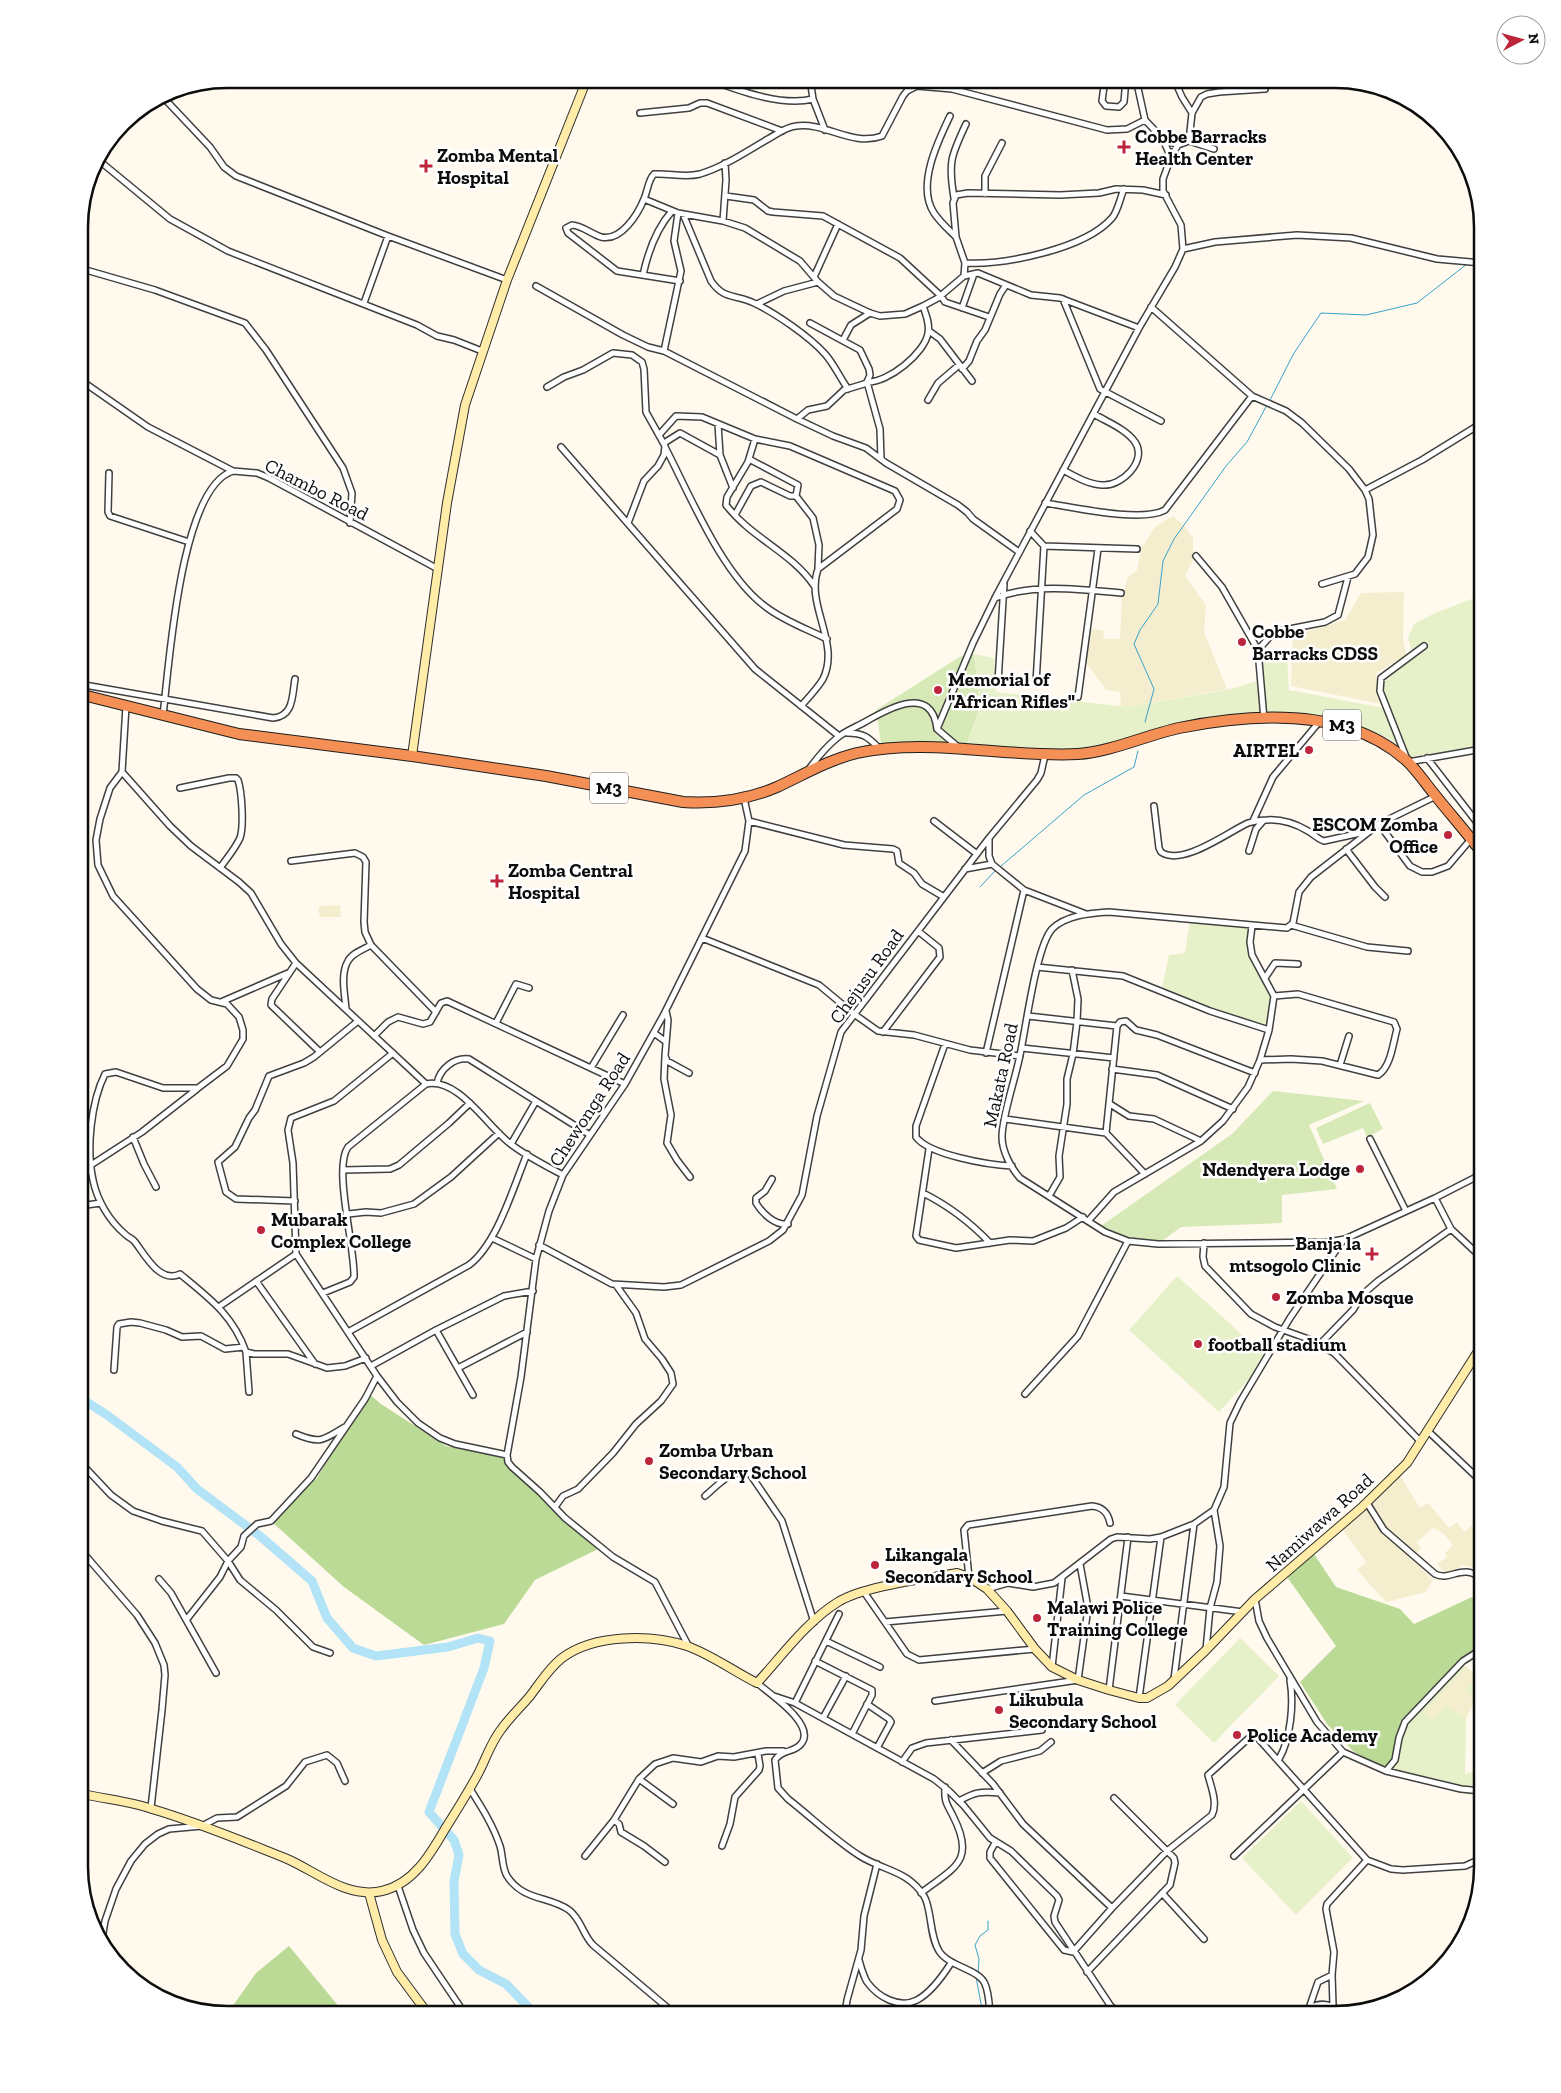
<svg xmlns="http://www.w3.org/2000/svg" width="1561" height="2093" font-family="'Zilla Slab',serif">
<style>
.farmland{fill:#f4edce}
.green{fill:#d6e9b7}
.forest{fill:#bbda96}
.pitch{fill:#e6f0c9}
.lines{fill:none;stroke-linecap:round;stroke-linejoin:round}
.stream{stroke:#39a1cd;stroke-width:1}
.river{stroke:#b2e3f6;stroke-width:9}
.street-casing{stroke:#404040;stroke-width:8}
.secondary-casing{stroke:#2f2f2f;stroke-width:10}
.highway-casing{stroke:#1e1e1e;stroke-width:12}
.street{stroke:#fff;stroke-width:5}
.secondary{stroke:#ffeca8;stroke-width:8}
.highway{stroke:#f48f56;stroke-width:10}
.poi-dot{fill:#bd253c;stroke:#fff;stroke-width:2}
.labels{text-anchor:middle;stroke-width:5;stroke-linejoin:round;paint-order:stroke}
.shield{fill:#fff;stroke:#565656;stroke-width:1}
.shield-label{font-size:18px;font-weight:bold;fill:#0d0d0d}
.poi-label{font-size:19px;font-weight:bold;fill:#0d0d0d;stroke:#fff;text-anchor:start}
.street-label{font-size:19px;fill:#0d0d0d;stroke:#fff}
.rim{fill:none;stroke:#0d0d0d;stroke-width:2.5}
</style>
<rect width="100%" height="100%" fill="#fffaed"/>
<path class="farmland" d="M1173,516L1183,524L1193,538V560L1185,576L1206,605L1204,632L1227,689L1128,707L1121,706L1120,692L1106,690L1083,658L1087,629L1103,630L1104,639H1120L1122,598L1128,577L1137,570L1141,549L1155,527Z
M1404,592L1403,637L1406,655L1376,673L1381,704L1291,686L1293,636L1345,620L1361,593Z
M340,905L341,917H320L318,908L322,906Z
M1398,1472L1420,1508L1428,1503L1449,1528L1457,1522L1464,1532L1472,1525L1482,1540V1561L1477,1569L1463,1565L1447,1575L1437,1564L1447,1557L1445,1553L1453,1545L1443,1533L1433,1528L1417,1542L1421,1549L1411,1558L1433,1580L1426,1592L1386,1602L1357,1570L1366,1562L1341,1527Z
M1466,1667L1479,1676L1466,1690L1475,1701L1466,1718L1447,1706L1431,1720L1424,1712Z"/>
<path class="green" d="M974,654L980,706L967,744L881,743L876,710L961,656Z
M1273,1091L1364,1101L1309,1125L1337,1189L1282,1195V1223L1181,1227L1158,1244L1128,1241L1098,1228L1232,1134Z
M1370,1103L1383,1129L1367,1137L1363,1128L1323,1144L1316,1128Z"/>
<path class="forest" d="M367,1392L381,1404L446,1446L502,1457L600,1548L535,1580L504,1624L424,1645L344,1587L271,1521L317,1478Z
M1312,1551L1336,1587L1400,1609L1414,1624L1472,1597L1482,1614V1649L1459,1663L1435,1689L1387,1770L1353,1751L1327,1724L1300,1682L1336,1646L1285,1574Z
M289,1946L345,2014H227L256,1973Z"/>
<path class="pitch" d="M1482,595V749L1413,756L1408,762L1407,756L1392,740L1369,729L1344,720L1307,715L1229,716L1190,720L1110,743L1070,750L967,744L980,706L974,654L994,658L996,692L1128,707L1231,689L1260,680L1258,660L1287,658L1289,690L1384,708L1381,678L1413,655L1408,638L1414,624L1433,614Z
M1190,919L1252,926L1251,948L1274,996L1269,1030L1161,991L1169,955L1185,953Z
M1177,1276L1268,1358L1219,1412L1129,1330Z
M1240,1638L1279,1676L1214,1743L1175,1705Z
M1459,1663L1466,1667L1424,1712L1431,1720L1447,1706L1466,1718L1465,1774L1482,1769V1798L1401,1778L1387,1770L1394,1758L1400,1723Z
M1479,1676H1482V1708L1465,1690Z
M1301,1801L1353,1858L1296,1915L1242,1858Z"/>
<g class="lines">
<path class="stream" d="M1472,260L1482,250
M1269,402L1294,353L1321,313L1366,315L1417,303L1467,264
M1145,722L1154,689L1134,644L1140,630L1158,604L1163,561L1174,539L1226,466L1247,442L1267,405
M1000,867L1084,795L1134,767L1138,751
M980,887L995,871
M978,1974L979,1959L975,1945L980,1936L988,1930V1921
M976,1977L983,2014"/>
<path class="river" d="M79,1272V1265
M79,1397L107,1415L177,1467L197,1489L260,1536L312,1581L327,1618L353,1648L376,1656L448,1647L478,1638L490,1641L484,1668L429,1812L454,1840L459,1855L454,1881L455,1934L463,1954L479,1970L506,1984L535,2014"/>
<defs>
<path id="street" d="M707,79C738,90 781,107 813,99
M810,79L813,99L825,130
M939,79V87
M1105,79L1102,101L1106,106L1119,107L1124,102L1126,79
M1136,79L1145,120L1162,138L1171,157
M1174,79L1182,97L1192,113
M1046,80V79
M161,95L210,147L224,167L236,176L388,236L507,280
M640,113L689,108L700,103H707L782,131
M950,116C938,141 916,186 934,213C940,222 948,229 955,236
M1163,139L1178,145
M1189,141L1192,113L1201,97L1207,94L1219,92L1265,89
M96,158L170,219L228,251L417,325L437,336L454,340L482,351
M985,194V176L1002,143
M726,196L754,200L768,211L773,212L823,216L900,258L941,296L945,302L989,317
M954,198C948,162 951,156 966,124
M644,199L678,213L723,221L745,228L800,261L818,282L834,296L870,313L880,316L905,314L923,306L938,298L964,276L978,273L1031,295L1060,298L1139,328
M683,214L711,281C724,300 735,294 754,303C775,313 809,336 825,354C834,364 840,378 848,389
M723,221L726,180L725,163
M1183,249L1215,242L1297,235L1351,238L1437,259L1482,263
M965,263C1005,265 1085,249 1112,218C1118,211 1120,198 1124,189
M79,268L155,290L245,323L266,350L343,468L352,493L350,523
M643,275C648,252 656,229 672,211
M964,276L965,263L956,237L953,203L956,195L968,193L1060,195L1099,193L1116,189L1143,190L1166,195
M814,277L838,224
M680,281L617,271L568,233L566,228L572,225C583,226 591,234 601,237C621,242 638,214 644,199C648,190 648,180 654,174C670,173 684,178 700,174C724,167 747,151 768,139C777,134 786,127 796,126C826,122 852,147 882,136L903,96L907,91L917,86L952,89L1107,130L1127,129L1145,120
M536,286L623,335L648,347L664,351L797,419L833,436L866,448L886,463L958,505L967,512L973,519L1019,552
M1063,299L1100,389L1161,421
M364,303L388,236
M757,304L784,291L818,282
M1151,307L1252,396L1286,411L1302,423L1349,469L1365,490L1369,499L1373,535L1368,557L1355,574L1322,584
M962,308L974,274
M929,331L940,339L972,381
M843,340L851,325L870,313
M664,351L681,271L674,241L678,213
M962,369L969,361L977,341L985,330L1000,294L1006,285
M79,379L148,427L233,471L257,473L269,478L438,569
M547,387L564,377L583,370L613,353L632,355L642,362L644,369L646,412L665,446L664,455L658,466L644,481L628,523
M928,400L938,383L959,365
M797,419L808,410L827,406L844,390L864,384L867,382L870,375L869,369L860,350L810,323
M718,424L720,455L733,488
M659,435L676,416L702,417L755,439L790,446L895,491L900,500L897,509L818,569C805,605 841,643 823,679C817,689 808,698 801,706
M755,439L748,462L727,497L726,505C752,539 792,552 815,587
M664,443L680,433L720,455
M561,447L755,669L839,736
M665,447C690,495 722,575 766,607C784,621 807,629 827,639
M749,459L798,485L796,496L813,518L819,545L818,568
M881,459L880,429L867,382C888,383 925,353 928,333C930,324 926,315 923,306
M1063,470C1076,477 1088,484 1102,485C1121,487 1148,461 1135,442C1126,429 1107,422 1094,414
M109,473L108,512L110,516L189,542
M1365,490L1422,460L1482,423
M1045,503C1073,507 1141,523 1165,510L1252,396
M735,515L751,486L761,482L790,496H796
M1030,531L1044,546L1137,549
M79,541V538
M1196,556L1222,587L1258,650L1264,719
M995,598C1035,583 1079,589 1121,593
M1424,646L1381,678L1380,691L1408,762L1482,749
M1258,650L1274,632L1325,622L1338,615L1348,577
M998,682L1004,584
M1036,683L1044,546
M79,684L273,718C294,716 292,696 295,679
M1078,697L1098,549
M126,706L122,772L170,826L191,846L239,882L251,893L281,944L296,963L426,1084
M163,715C169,667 180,487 233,471
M937,729L973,643L995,598L1139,328L1175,267L1183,249L1181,225L1163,191V179L1171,157L1178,145L1189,141L1214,149
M847,733C864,733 868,737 880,749
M1427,758L1482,829
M809,769C817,758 826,747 837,738C845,731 856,727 865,722C889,708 932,684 937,729L957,746
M122,772L110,788L100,819L96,840L98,865L113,896L197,989L211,1000L227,1004L239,1017L243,1030V1039L227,1066L198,1088H163L116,1072L105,1074C91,1102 86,1149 93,1180C97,1200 109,1221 126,1235C129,1238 132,1238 135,1242C145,1255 160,1284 180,1274C209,1298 233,1315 246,1352L254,1354H288L327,1368L345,1366L366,1358
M180,788L229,778H236L238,780C242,792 244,827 240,838C235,849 227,858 220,868
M1154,806L1159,848L1161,852C1182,867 1228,832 1248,823C1254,821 1261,820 1267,820C1281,819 1296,824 1308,831C1313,834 1318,839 1324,841L1365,832
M749,821L844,845L893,849L897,851L899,863L914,873L922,884L944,897
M934,821L977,854
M1253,821L1273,777L1320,721
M1379,824L1410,866L1422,872H1432L1448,866L1471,839
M1346,849L1375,887L1385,897
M1249,851L1256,829L1263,821
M291,861L355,853L363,857L366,862L364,922L365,932L371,945C364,949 352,953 348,961C340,974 345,995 346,1009
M965,869L992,864
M1024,890L1086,914
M1291,925L1367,947L1408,951
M702,938L819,985L854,1014L878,1031L914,1035L970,1050L1020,1056
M371,945L436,1012
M296,963L272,999L271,1005L320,1052
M1037,967L1123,976L1210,1011L1269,1030
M1265,978L1275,963L1298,964
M221,1002L288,973
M666,1011L668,1020L665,1056L667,1061L689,1073
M1028,1016L1117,1026
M496,1023L516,984L529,988
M883,1032L940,957L939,948L918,931
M654,1033L665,1041
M374,1036L388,1022L398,1017L423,1024L430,1022L441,1003L447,1001L625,1084
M945,1044L916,1126V1137C929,1155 989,1165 1012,1166
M1022,1048L1114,1058
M393,1053L334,1101L291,1118L288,1130L293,1163L296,1254L377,1376L397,1402L418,1423L440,1438L455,1444L507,1455
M986,1053L1024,890L992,864L989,856V839
M665,1056L664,1079L671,1115L667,1143L677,1160L690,1177
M1260,1060L1291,1059L1322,1061L1378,1075C1391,1067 1393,1043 1397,1029L1394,1022L1298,994L1274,996
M1340,1065L1349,1036
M591,1068L623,1015
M1112,1069L1157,1075L1233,1109
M437,1083C440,1069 454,1057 469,1059L590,1135
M1110,1104L1129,1116L1154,1119L1201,1141
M1482,1114L1479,1105L1482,1096
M1005,1119L1106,1133L1145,1174
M1106,1133L1117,1026L1120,1022L1126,1021L1136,1030L1157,1035L1255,1073
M133,1137L144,1164L156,1187
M1370,1139L1406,1211
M511,1144L536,1101
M929,1149L916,1236L919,1240L956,1248L1010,1240L1033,1241L1066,1228L1083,1217
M91,1165L142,1132L197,1089
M343,1170L390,1169L399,1165L449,1123L470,1103
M772,1179L765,1191L756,1198V1203C762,1213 775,1226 788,1224
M923,1193C947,1205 971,1223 990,1243
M1049,1196L1060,1177L1059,1156L1067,1104V1079L1073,1054L1077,1022L1078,999L1072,970
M1435,1198L1451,1229L1482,1258
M295,1201L236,1199L226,1192L218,1162L235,1147L249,1118L255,1110L269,1076L304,1063L314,1057L358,1021
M79,1206L101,1203
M348,1214L366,1212L381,1213L414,1204L451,1177L499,1133
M1089,1220L1114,1192L1201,1141L1223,1121L1248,1087L1260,1060L1269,1030L1274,996L1252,955L1250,942L1252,926
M492,1238L536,1259
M1345,1239L1328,1242L1158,1244L1128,1241L1105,1232L1020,1178C1011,1168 1002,1151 1002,1137C1002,1116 1016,1077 1020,1055C1026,1028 1036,947 1052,929C1066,915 1091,913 1109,912L1287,928L1293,923L1299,892L1311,877L1379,824L1436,796
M1204,1243L1203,1257L1205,1266L1251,1314L1275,1327L1314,1341L1334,1353L1421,1442
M539,1245L612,1284L664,1287L681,1285L769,1241L783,1230L802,1195L817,1116L841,1032L989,838L1037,780L1041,773L1045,755
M256,1281L315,1364
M323,1293L350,1282L354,1277C355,1247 333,1168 348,1147L426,1084C459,1077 488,1128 512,1145C528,1157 546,1166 563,1175
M220,1306L296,1254
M436,1330L473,1395
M348,1332L469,1265C497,1244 513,1188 527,1154
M1320,1344L1353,1310L1362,1295L1378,1281L1451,1229
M246,1352L249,1392
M371,1366L436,1330L504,1296L533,1291
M458,1368L527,1332
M114,1370L117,1327L119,1324L131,1322L140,1323L166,1330L182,1337L201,1336L225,1349L244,1347
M1025,1394L1078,1336L1128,1241
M1429,1432L1482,1482
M296,1434C322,1445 324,1439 345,1427
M79,1461L111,1495L133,1511L162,1521L202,1531L228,1561L240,1580L276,1610L313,1647L330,1653
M705,1496C716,1487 735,1465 750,1474L782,1521L814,1622
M1367,1503L1384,1530L1435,1574C1451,1582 1462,1562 1482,1579
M555,1507L563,1496L578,1489L613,1453L636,1424L661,1401L673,1384L671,1373L662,1359L645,1339L636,1313L616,1285
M79,1548L137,1615L155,1643L164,1665L165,1675L162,1710L151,1808
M969,1577L964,1530L968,1525L1092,1506C1103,1507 1108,1513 1110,1523
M159,1579L171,1593L216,1673
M987,1589L1008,1583L1033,1587L1054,1583L1111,1539L1117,1537L1150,1539L1161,1537L1194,1524L1214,1510L1224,1487L1230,1423L1240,1402L1290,1318L1341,1243L1345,1239L1435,1198L1482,1174
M864,1592L907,1654L919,1660L1035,1649
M1121,1596L1243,1612
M1255,1599L1259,1621L1267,1638L1317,1722L1343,1752L1386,1771L1461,1789L1482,1791
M187,1619L220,1577L228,1561L241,1547L244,1536L257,1524L271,1521L311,1478L365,1399L377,1376
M885,1622L1007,1611
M826,1641L880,1667
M689,1647L655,1582L613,1557L565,1518L540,1492L512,1467L508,1462L507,1455L521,1377L536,1259L549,1211L563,1175L625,1084L663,1016L745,851L749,821L744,798
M1206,1650L1210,1608L1217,1582L1220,1546L1214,1510
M815,1661L872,1690V1695L852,1734
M1052,1667L1062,1578
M1174,1679L1194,1524
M757,1683C770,1694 817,1725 801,1744C794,1753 782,1749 775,1760L778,1788L788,1799C811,1817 836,1841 860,1856C884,1871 907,1870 924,1896C932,1909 929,1935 939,1951C949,1967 979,1969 985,1984C989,1993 989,2004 990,2014
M1109,1690L1128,1537
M774,1696L795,1703L934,1779L949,1791L964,1806L990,1838L1011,1851L1057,1896L1059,1900L1054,1916L1055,1922L1110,2005L1119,2014
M1139,1698L1161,1537
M935,1701L1078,1680L1088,1608L1080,1564
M795,1703L839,1614
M867,1704L889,1719L891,1722L877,1748
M823,1718L846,1676
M951,1740L993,1784L1023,1824L1112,1908
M1279,1759C1291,1738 1294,1703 1290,1680
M902,1762L912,1748L926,1743L1042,1730
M1386,1771L1395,1760L1399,1738L1405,1722L1463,1661L1482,1649
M982,1773L1001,1761L1040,1751L1051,1742
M639,1779L673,1804
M470,1789C482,1808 493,1825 500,1846C503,1856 502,1868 507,1876C523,1901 549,1896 569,1910C581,1919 583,1935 593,1945L675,2014
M959,1801C975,1792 981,1791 1000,1793
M614,1820L619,1824L621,1832L644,1846L665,1862
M995,1843L990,1852V1858L1064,1950L1073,1952L1112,1908L1167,1851L1212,1815C1218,1803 1211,1787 1208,1775L1250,1737L1256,1736L1367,1860L1327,1904L1326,1909L1334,1952L1332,1975L1333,2005
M722,1846L730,1824L735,1797L759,1770L760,1766L758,1754
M585,1856L614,1820L639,1779L655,1764L673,1758L701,1762L718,1756L734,1757L766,1751H783
M1234,1856L1343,1752
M1367,1860L1391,1869L1403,1870L1465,1866L1476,1861L1482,1854
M398,1886L413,1930L424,1953L465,2014
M921,1893C955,1867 976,1861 953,1816C947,1804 944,1802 945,1787
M1162,1893L1204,1939
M101,1944L105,1921L116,1889L131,1861L145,1844L158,1834L169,1829L202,1826L217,1818L237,1817L286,1786L305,1762L327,1755L337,1763L345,1781
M859,1960C861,1967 863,1975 867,1982C878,1997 899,2009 917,2000C930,1993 944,1974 951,1963
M1087,1972L1170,1885L1175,1863L1174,1858L1114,1798
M1309,2008C1323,2001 1330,2005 1343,2012
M849,2014L846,2007L847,2000L861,1950L864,1916L877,1864
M1307,2014L1318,1982L1332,1975"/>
<path id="secondary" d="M412,756L447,503L465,405L507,280L587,79
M79,1793C103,1799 129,1801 152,1809C197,1822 242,1841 285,1858C316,1871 346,1899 382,1891C413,1884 430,1855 445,1829C457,1810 469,1791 479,1772C486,1758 491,1743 500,1731C509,1718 520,1708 530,1696C540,1683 549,1668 562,1658C594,1634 651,1634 687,1646C710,1654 735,1672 757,1683C781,1657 807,1621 838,1602C864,1586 925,1579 957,1573L969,1577L987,1589L1007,1611L1035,1649L1052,1667L1078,1680L1109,1690L1139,1698H1147L1168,1686L1206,1650L1255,1599L1361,1508L1407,1463L1482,1345
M369,1893L382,1940L397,1972L428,2014"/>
<path id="highway" d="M79,694L239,734L412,756L546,776L683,802C715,804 747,800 777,787C803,775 828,760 857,753C929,737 1005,758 1078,754C1110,752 1147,735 1179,728C1253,713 1349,707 1408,762C1418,772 1426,784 1435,795C1451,815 1467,833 1482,853"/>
</defs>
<use href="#street" class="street-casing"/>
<use href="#secondary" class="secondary-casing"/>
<use href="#highway" class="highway-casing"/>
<use href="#street" class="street"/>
<use href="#secondary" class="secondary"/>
<use href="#highway" class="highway"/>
</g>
<g class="poi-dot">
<path d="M1121.5 139.5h5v5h5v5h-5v5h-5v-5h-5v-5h5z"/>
<path d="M423.5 158.5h5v5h5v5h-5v5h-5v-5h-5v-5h5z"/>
<circle cx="1242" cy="642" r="5"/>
<circle cx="938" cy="690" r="5"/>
<circle cx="1309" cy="750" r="5"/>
<circle cx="1448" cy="835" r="5"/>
<path d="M494.5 873.5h5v5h5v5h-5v5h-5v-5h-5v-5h5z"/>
<circle cx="1360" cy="1169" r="5"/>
<circle cx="261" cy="1230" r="5"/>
<path d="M1369.5 1246.5h5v5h5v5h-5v5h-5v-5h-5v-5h5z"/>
<circle cx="1276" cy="1297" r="5"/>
<circle cx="1198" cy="1344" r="5"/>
<circle cx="649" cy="1461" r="5"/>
<circle cx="875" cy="1565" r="5"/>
<circle cx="1037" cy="1618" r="5"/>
<circle cx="999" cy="1710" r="5"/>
<circle cx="1237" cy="1735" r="5"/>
</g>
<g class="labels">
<g class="shield">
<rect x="1323" y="709.5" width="38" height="31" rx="4"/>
<rect x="590" y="772.5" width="38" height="31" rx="4"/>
</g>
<g class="shield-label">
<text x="1342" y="731">M3</text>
<text x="609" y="794">M3</text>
</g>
<g class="poi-label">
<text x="1135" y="143">Cobbe Barracks<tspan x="1135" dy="22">Health Center</tspan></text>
<text x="437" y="162">Zomba Mental<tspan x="437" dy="22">Hospital</tspan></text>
<text x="1252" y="638">Cobbe<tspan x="1252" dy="22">Barracks CDSS</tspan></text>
<text x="948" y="686">Memorial of<tspan x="948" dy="22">"African Rifles"</tspan></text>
<text x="1299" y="757" text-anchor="end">AIRTEL</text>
<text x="1438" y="831" text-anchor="end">ESCOM Zomba<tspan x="1438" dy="22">Office</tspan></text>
<text x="508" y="877">Zomba Central<tspan x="508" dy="22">Hospital</tspan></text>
<text x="1350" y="1176" text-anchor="end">Ndendyera Lodge</text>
<text x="271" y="1226">Mubarak<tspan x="271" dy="22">Complex College</tspan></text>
<text x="1361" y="1250" text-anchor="end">Banja la<tspan x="1361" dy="22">mtsogolo Clinic</tspan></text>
<text x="1286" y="1304">Zomba Mosque</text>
<text x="1208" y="1351">football stadium</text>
<text x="659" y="1457">Zomba Urban<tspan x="659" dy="22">Secondary School</tspan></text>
<text x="885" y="1561">Likangala<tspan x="885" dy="22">Secondary School</tspan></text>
<text x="1047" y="1614">Malawi Police<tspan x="1047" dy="22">Training College</tspan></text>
<text x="1009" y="1706">Likubula<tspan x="1009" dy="22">Secondary School</tspan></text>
<text x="1247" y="1742">Police Academy</text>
</g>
<g class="street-label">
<text transform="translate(317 489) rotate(27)" y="7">Chambo Road</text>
<text transform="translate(866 976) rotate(-54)" y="7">Chejusu Road</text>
<text transform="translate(1000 1075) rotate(-78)" y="7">Makata Road</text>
<text transform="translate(589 1109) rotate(-57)" y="7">Chewonga Road</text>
<text transform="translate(1319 1522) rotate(-42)" y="7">Namiwawa Road</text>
</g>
</g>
<path d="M0 0H1561V2093H0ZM227 88H1335A139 139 0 0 1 1474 227V1867A139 139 0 0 1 1335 2006H227A139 139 0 0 1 88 1867V227A139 139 0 0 1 227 88Z" fill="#fff" fill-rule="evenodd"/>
<path class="rim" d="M227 88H1335A139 139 0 0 1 1474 227V1867A139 139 0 0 1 1335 2006H227A139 139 0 0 1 88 1867V227A139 139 0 0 1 227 88Z"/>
<g transform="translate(1521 40) rotate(84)"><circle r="24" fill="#ffffff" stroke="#9e9e9e"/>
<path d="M0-4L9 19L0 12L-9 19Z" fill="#bd253c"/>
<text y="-8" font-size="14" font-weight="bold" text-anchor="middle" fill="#0d0d0d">N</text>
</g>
</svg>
